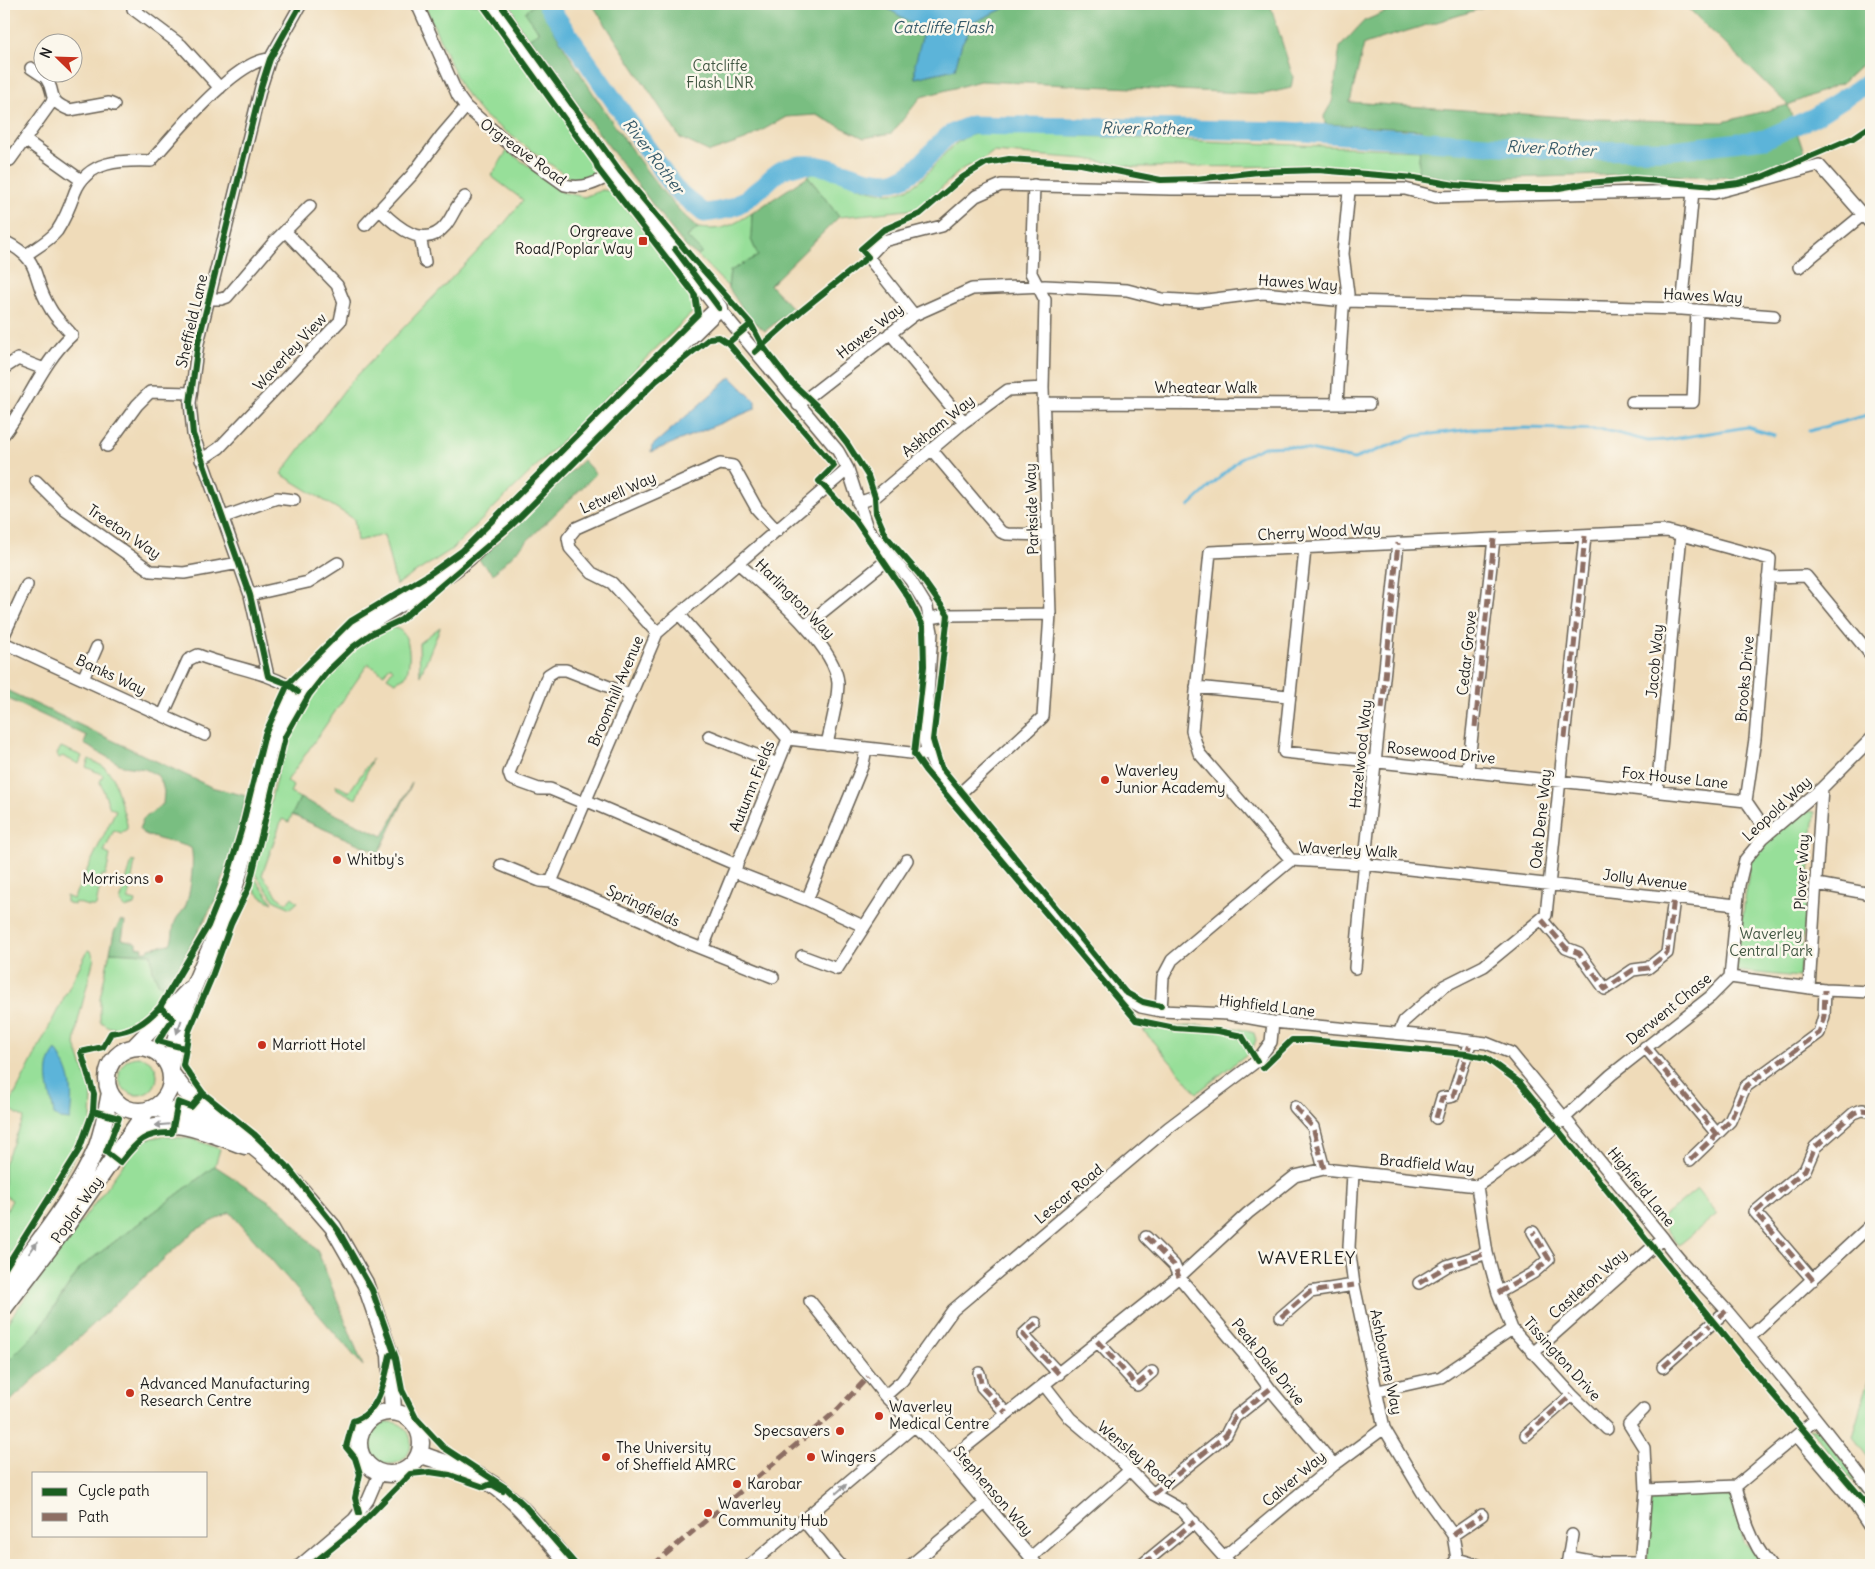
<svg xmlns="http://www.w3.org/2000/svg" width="1875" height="1569" font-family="Delius,sans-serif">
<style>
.green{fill:#97df99;stroke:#5a7e5a}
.forest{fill:#79be81;stroke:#4a6d4e}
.water{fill:#5cb4d9;stroke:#3c687a}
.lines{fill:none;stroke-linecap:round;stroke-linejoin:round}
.stream{stroke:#5cb4d9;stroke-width:3}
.river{stroke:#5cb4d9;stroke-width:19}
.minor-casing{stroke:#665f53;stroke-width:14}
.secondary-casing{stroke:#665f53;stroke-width:19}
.minor{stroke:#fff;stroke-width:11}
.secondary{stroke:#fff;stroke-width:16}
.quiet{stroke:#8d6e63;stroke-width:5;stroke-dasharray:10 5;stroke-linecap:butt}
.cycleway-casing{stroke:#fbf7ec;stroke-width:9}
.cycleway{stroke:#1b5e20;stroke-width:6}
.oneway{fill:#999}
.poi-dot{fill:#c8321e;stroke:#fbf7ec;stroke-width:2}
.labels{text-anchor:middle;stroke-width:5;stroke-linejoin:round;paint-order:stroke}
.park-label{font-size:15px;fill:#415642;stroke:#fbf7ec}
.street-label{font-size:15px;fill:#1c1c1c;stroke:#fbf7ec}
.poi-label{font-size:15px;fill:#1c1c1c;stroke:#fbf7ec;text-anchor:start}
.water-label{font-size:16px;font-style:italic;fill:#365968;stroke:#fbf7ec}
.quarter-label{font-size:18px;letter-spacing:1px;fill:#1c1c1c;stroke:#fbf7ec}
</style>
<rect width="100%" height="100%" fill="#fbf7ec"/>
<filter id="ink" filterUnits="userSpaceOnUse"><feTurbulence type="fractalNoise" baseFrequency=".02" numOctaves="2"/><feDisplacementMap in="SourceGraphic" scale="10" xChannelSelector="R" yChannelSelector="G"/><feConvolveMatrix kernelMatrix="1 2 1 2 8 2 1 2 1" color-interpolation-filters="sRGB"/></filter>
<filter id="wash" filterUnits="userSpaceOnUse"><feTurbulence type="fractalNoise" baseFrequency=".0096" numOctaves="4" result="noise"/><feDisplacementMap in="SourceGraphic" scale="20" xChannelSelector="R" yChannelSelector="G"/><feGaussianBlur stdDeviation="1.12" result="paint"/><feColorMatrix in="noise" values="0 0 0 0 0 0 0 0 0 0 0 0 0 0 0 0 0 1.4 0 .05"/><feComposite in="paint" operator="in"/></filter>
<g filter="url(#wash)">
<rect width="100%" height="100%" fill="#efdbb9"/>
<path class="green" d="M424,4H485L597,159L600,166C594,180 582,181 568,177L483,115L462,89Z
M504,4H535L526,12L539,32L528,39Z
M984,133H1005L1420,150L1418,173L1347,166L1133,167L1086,159L993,152L984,159L962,169L918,209L839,217L808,176L818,170C839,178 864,192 887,193C927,194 937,148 969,136C973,134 979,134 984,133Z
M507,151L542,175L562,192L584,197L602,190L612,191L698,297V307L451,550L396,585L384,535L357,541L354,519L281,474L348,385L503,225L523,200L491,176Z
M752,213L751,239L758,256L730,271L728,287L698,256L702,252L687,237L698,228C723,231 731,226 752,213Z
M385,622L388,623L360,640L334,663L306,697L285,734L247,879L246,874L273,759L298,705L330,662L354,641Z
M389,626C394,629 398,627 403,633C411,643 411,666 405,677L395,682L387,677L393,669L390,666L384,674L368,664L287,781L293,786L290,793L300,798L289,822L282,819L262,875L280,899L287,903L292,897L298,902L291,908L275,901L253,871L285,743L303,709L317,687L344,656L373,634Z
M440,627V628L420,676L419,643Z
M61,747L82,756L79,764L62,756L60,758L58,757L57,754Z
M89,759L104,767L113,777L127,824V829L121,833L114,830L104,852L110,855L106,875H102L96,906H88L75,902L74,905L66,902V896L73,899L116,810L110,808L100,782L103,775L86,767Z
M372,759L356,799L337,789L336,785L349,792Z
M1799,810L1815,812L1799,977L1735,971L1750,863L1757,849Z
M132,861L135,862L128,899L136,901L135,905L125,908L120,902Z
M253,876L273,903L261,897L250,885Z
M88,950L91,951L94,958L78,1021L75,1045L92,1092L91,1121L66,1173L4,1266V1216L12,1200L4,1195V1164L24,1118L8,1108Z
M110,952L151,954L153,971L159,984L168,987C162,996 156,1008 148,1016C135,1029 113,1034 100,1021V998Z
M1199,1025L1237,1028L1254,1033L1256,1040L1252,1050L1197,1093L1143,1030Z
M119 1076a19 19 0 1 1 38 0a19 19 0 1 1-38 0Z
M162,1136L193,1139L220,1149L215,1166L81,1267L39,1330L4,1365V1327L134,1150L147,1139Z
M1697,1189L1717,1214L1679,1245L1659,1220Z
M1871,1373V1460L1853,1437Z
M369 1443a21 21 0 1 1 42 0a21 21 0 1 1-42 0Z
M1809,1428L1819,1430L1871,1495V1503Z
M1732,1491L1744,1543L1763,1561V1565H1647L1651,1496L1670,1492L1709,1494Z"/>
<path class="forest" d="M535,4H538C567,52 596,100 629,146C650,176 670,204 698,228L687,237L702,252L698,256L686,247L662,217L528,39L539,32L525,12Z
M592,4H880C893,10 921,22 922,37C923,49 913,63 915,78L954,69L962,43L974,22L1014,4H1270L1293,77L1291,88L1264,94L980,81L921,97L892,133L864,138L816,115L786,117L745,140L710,152L680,138Z
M1404,4H1485L1483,8L1364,44L1350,102L1594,119L1723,122L1788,105L1688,8L1680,4H1871V56L1842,83L1788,105L1804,153L1742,178L1632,174L1453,180L1418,173L1421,130L1325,124L1324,116L1332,102L1340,47L1364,21Z
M808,176L839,217L770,285L793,309L765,331L747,316L728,287L730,271L758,256L751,239L752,213Z
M583,460L596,474L493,574L479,560Z
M4,689L211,787L246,796L236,840L217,897L168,987L159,984L153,971L151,954L110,952L114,932L121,920L125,922L122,939L137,943V947L143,948L142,951H148L149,948L170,944C174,936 172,930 175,922C177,916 181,914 184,909C190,900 195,859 191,848C179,842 145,839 139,829L143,819L163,804L164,792L162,783L157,775L145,769L123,766L84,744L87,736L4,697Z
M412,783L379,853L292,815L300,798L383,836Z
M215,1166L281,1209L318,1252L363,1366L230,1212L194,1231L4,1407V1365L39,1330L81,1267Z"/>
<path class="water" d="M880,4H1014L974,22L962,43L955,69L915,78V64L922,37L918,27Z
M731,377L755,401V409L651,452L652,446Z
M56,1050C73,1076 73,1090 70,1120L60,1119L54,1115C51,1093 40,1069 56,1050Z"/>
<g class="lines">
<path class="stream" d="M1809,431L1871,414
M1189,506L1242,457L1264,447L1289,446L1354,459L1415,436L1472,429L1526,428L1605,430L1648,441L1666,440L1747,427L1774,435"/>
<path class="river" d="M547,4L676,190L704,213C735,210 741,204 764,185C769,180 776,173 782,170C824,152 857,187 893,181C916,178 931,149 948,136C955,131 965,128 972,125L1287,131L1571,151L1673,150L1765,139L1814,117L1871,81"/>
</g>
</g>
<g filter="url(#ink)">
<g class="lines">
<defs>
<path id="minor" d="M417,4L458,96L466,107L516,150L565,185C584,190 598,182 615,173
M133,9L181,45L220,88
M31,68L46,78C57,94 45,100 70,110L109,103L114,105
M25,140L81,180
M10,160L53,100
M380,210C396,226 424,251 445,226C453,217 455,205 465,197
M365,225L412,175L442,135L466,107
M420,236L425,262
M4,241C44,261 30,276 50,308C55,318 65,326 72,335C42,362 29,402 4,434
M26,255C37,247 49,241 57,231C65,219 70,206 75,192C88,160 121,160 151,161C173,136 236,59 270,59
M1799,267L1871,208
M209,299H221L227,297L274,242L310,206
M719,308L838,451L848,469L867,528L911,581L927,607L932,632L925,741C929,763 943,779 956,797L1122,996L1141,1007L1161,1011L1228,1014L1273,1022L1447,1038L1486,1043L1511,1053L1663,1238C1682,1266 1706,1287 1728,1312C1777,1370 1826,1429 1871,1490
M1682,309L1693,191
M914,315L868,257L883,241L942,226L976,196L1001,185L1171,189H1405L1436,197L1693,191L1714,193L1819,165L1871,224
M890,333L964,422
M4,368L18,359L44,369
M1632,402H1693L1697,310
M1043,403L1369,404
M1337,403L1343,309L1348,294L1343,254L1349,191
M798,405L914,315L972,289L1045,286L1127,290L1162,299L1199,301L1263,293L1345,301L1682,309L1774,316
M107,446L137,405L150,392L190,393
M931,449L1001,532L1007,534L1048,535
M201,460L219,448L340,321L344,302L337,285L285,231
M36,481L65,510L151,571L184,573L239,563
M858,503L875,497L964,422L1008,390L1043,388
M224,517L277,498L294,500
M1305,549L1284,752L1746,801L1768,833
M739,564C767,589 836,645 838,683C838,702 831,725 827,744
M1768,577L1806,576L1871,655
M250,595L308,582L338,563
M679,614L788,739
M930,618L948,615L1050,614
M805,626L891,557
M657,633L612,583L592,573L570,548L568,538L576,528L720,464L733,466L757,509L777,531
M4,635L27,585
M4,643L205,735
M268,676L250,595L193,434L190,403L198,343L261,87L270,59L301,4
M83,679L97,647
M1196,687L1288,696
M163,715L188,660L198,655C230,668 270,671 298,692
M709,736L778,764
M1468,770L1494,539
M1657,791L1681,534
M956,797L1043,717L1050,614L1043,388L1045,300L1031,273L1034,185
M585,800L737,865
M584,803L550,789H539L511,779L509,773L548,675L556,670H566L630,695
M1291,860L1199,753L1192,731L1210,552L1667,531L1770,559L1755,739L1746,801
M501,865L540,881L551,882L642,920L680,940L773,977
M735,872L807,900L863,926
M551,882L657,633L848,469
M1817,884L1871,894
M807,900L863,764L866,749
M1542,920L1566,948L1579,953L1605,989L1633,970L1648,968L1667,953L1674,898
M703,947L788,739L928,755
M802,956L837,969L907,860
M1355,968C1367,826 1384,685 1398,543
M1730,977L1739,885L1745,860L1763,838L1822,788L1871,739
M1809,988L1822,788
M1161,1011L1163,977L1172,960L1291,860L1363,864L1736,905
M1399,1033L1404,1021L1444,986L1484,966L1546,915L1585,536
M1645,1047L1717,1134L1730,1121L1745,1087L1819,1033L1824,1016L1825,990
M1295,1107L1313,1127L1324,1169
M1436,1118L1442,1098L1453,1096L1471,1041
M1690,1160L1717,1134
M1353,1173L1349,1247L1354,1285L1384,1428L1422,1492L1453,1535L1457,1559L1452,1565
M1477,1186L1487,1253L1498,1293L1512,1329L1572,1395L1607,1429
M1146,1237L1174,1265L1179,1277L1248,1359L1270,1389L1334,1465
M1813,1280L1755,1212L1805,1170L1815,1147L1854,1113L1862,1110L1871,1111
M1419,1283L1447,1266L1487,1253
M1498,1293L1533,1273L1549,1259L1533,1232
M810,1301L885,1396L949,1460L1037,1565
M1281,1317L1310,1292L1354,1285
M1036,1323L1023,1335L1059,1374
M1749,1338L1871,1225
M1097,1341L1137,1385L1152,1372
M1533,1353L1663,1238
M1663,1367L1726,1311
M979,1373L982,1387L1006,1413
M1045,1386L1070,1418L1122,1462L1153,1494L1182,1510L1231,1565
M1378,1391L1441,1377L1512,1329
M885,1396L902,1381L953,1310L1168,1128L1257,1061L1271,1042L1273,1022
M1644,1409L1629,1424L1644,1448L1646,1490
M1526,1435L1572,1395
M1797,1436L1853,1502L1871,1529
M949,1460L1179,1277L1248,1213L1295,1176L1324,1169L1477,1186L1532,1148L1611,1075L1710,997L1730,977L1825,990L1871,992
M1736,1486C1743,1514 1750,1542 1770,1565
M1153,1494L1226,1435L1235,1417L1270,1389
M804,1521L840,1565
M1453,1535L1482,1515
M1225,1556L1334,1465L1384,1428
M1569,1557L1602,1563H1640
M1030,1558L1129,1471
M1457,1559L1478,1565
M1143,1564L1194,1522
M300,1565L354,1519L368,1500L380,1472
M750,1565L913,1427
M911,1565L985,1503
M1567,1565L1572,1535
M1640,1565L1646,1490L1736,1486L1815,1420"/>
<path id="secondary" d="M107 1079a32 32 0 1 1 64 0a32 32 0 1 1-64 0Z
M134,1047L190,989
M170,1068C178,1006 212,953 232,894C248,847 258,798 269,750C287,705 317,657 358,630C394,605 437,586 469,557C556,478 633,389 719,308L615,173L494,4
M171,1073L184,1090L267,1158L294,1182L333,1227L365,1283L390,1355L393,1412
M155,1108L185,1113L220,1127
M131,1137C165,1110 209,1134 245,1146
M4,1287C34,1248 77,1194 96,1149C103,1131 106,1112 110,1093
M4,1308L64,1229L147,1110
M359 1443a31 31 0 1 1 62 0a31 31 0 1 1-62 0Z
M419,1454C438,1461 459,1466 477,1475C516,1495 541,1532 569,1565"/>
</defs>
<use href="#minor" class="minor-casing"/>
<use href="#secondary" class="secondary-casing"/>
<use href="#minor" class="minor"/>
<use href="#secondary" class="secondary"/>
<path class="quiet" d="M1382,709L1398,543
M1475,727L1494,539
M1565,738L1585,536
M1542,920L1566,948L1579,953L1605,989L1633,970L1648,968L1667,953L1674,898
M1645,1047L1717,1134L1730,1121L1745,1087L1819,1033L1824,1016L1825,990
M1295,1107L1313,1127L1324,1169
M1436,1118L1442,1098L1453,1096L1471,1041
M1690,1160L1717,1134
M1146,1237L1174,1265L1179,1277
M1813,1280L1755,1212L1805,1170L1815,1147L1854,1113L1862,1110L1871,1111
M1419,1283L1447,1266L1487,1253
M1498,1293L1533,1273L1549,1259L1533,1232
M1281,1317L1310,1292L1354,1285
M1036,1323L1023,1335L1059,1374
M1097,1341L1137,1385L1152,1372
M1663,1367L1726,1311
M979,1373L982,1387L1006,1413
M1526,1435L1572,1395
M1153,1494L1226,1435L1235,1417L1270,1389
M1453,1535L1482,1515
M1143,1564L1194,1522
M653,1565L835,1412L868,1377"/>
<defs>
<path id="cycleway" d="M500,4L620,171L689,254L751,324L762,345L789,380L821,410L847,443L868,476L875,497L876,513L886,536L919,574L948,615L933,740L941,767L1125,992L1143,1002L1161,1006
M675,249L719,308
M728,343L834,466L819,481L856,521L908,597L923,626L924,666L914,754L925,770L1136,1020L1175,1028L1218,1031L1242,1036L1257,1061
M755,352L801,311L868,257L861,249L883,230L920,214L963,177L986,163L1009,159L1081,164L1161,180L1196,179L1258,172L1318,170L1415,178L1455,185L1504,189H1553L1588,183L1635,179L1714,186L1738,183L1762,177L1853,138L1871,126
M298,692L288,684L268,676L250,595L193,434L190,403L198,343L261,87L270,59L301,4
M160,1007C145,1023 133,1031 111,1033L103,1047L81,1052L94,1094L93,1111L119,1118L106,1152L120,1163C137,1142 144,1132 172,1133L178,1102L191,1107L203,1093L183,1065L189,1031L211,979L231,924L249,887L285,737L309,695L327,672L353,647L371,634L401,620L512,525L656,381L710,338L719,337L728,343L751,324
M184,1048L158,1041L173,1019L160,1007L208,926L226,881L241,831L265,734L288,684L351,621L431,573L462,551L698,314L695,295L692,291L598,169L596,163L482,4
M1263,1068L1292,1040H1309L1467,1054L1486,1058L1520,1083L1754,1372L1871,1509
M203,1093L254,1134L287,1166L338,1230L372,1290L396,1358L402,1390L416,1418L443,1447L506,1488L524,1505L576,1565
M4,1270L79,1150L93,1111
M359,1513L355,1498L360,1474L355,1458L346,1447L353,1421C380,1413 385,1379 390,1355
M311,1565L357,1528L410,1474L430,1472L450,1475L484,1487L491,1484L503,1491"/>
</defs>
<use href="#cycleway" class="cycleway-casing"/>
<use href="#cycleway" class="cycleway"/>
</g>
<defs><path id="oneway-solid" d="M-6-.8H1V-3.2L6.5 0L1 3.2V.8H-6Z" transform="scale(1.25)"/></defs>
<g class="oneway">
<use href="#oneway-solid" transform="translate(179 1027) rotate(110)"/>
<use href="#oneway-solid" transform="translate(162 1125) rotate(175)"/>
<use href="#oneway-solid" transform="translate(33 1248) rotate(-55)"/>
<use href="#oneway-solid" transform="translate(841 1489) rotate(-41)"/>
</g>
</g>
<g class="poi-dot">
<rect x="638" y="236" width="10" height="10" rx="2.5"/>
<circle cx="1105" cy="780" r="5"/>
<circle cx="337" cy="860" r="5"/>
<circle cx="159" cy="879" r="5"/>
<circle cx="262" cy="1045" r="5"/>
<circle cx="130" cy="1393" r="5"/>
<circle cx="879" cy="1416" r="5"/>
<circle cx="840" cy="1431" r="5"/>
<circle cx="606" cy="1457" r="5"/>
<circle cx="811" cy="1457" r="5"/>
<circle cx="737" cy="1484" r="5"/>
<circle cx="708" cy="1513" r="5"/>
</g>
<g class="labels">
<g class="park-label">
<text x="720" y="71">Catcliffe<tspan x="720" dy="17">Flash LNR</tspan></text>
<text x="1771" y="939">Waverley<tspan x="1771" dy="17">Central Park</tspan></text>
</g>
<g class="street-label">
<text transform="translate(523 152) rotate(36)" y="5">Orgreave Road</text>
<text transform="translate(1298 283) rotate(4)" y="5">Hawes Way</text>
<text transform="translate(1703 296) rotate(3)" y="5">Hawes Way</text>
<text transform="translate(192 321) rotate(-77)" y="5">Sheffield Lane</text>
<text transform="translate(870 331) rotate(-38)" y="5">Hawes Way</text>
<text transform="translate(290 352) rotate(-47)" y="5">Waverley View</text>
<text x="1206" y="393">Wheatear Walk</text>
<text transform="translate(938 426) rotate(-39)" y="5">Askham Way</text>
<text transform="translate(618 493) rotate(-24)" y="5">Letwell Way</text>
<text transform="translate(1032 509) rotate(-92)" y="5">Parkside Way</text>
<text transform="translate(124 532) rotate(34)" y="5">Treeton Way</text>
<text transform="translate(1319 532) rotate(-3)" y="5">Cherry Wood Way</text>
<text transform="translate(795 599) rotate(45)" y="5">Harlington Way</text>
<text transform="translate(1467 653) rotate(-84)" y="5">Cedar Grove</text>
<text transform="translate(1655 661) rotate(-85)" y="5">Jacob Way</text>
<text transform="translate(111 675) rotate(25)" y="5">Banks Way</text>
<text transform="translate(1745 679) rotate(-85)" y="5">Brooks Drive</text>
<text transform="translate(616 691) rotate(-67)" y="5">Broomhill Avenue</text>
<text transform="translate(1441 753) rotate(6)" y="5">Rosewood Drive</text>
<text transform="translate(1361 754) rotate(-84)" y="5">Hazelwood Way</text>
<text transform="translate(1675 778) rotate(6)" y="5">Fox House Lane</text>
<text transform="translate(752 786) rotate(-68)" y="5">Autumn Fields</text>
<text transform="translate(1777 809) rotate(-43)" y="5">Leopold Way</text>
<text transform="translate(1541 819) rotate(-84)" y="5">Oak Dene Way</text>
<text transform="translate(1348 850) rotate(3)" y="5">Waverley Walk</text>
<text transform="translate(1802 872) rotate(-87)" y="5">Plover Way</text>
<text transform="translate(1645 880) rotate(7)" y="5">Jolly Avenue</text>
<text transform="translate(643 906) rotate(25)" y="5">Springfields</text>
<text transform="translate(1267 1006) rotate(7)" y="5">Highfield Lane</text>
<text transform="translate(1669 1009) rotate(-39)" y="5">Derwent Chase</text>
<text transform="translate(1427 1164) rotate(5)" y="5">Bradfield Way</text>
<text transform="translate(1641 1187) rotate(51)" y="5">Highfield Lane</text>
<text transform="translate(1069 1194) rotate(-40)" y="5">Lescar Road</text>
<text transform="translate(77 1210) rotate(-55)" y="5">Poplar Way</text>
<text transform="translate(1588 1284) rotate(-41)" y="5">Castleton Way</text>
<text transform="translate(1562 1359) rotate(48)" y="5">Tissington Drive</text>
<text transform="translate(1268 1362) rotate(51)" y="5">Peak Dale Drive</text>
<text transform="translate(1386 1362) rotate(78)" y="5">Ashbourne Way</text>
<text transform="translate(1136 1455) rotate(40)" y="5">Wensley Road</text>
<text transform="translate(1294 1479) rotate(-40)" y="5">Calver Way</text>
<text transform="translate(993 1491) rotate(49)" y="5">Stephenson Way</text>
</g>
<g class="poi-label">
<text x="633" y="237" text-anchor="end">Orgreave<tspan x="633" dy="17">Road/Poplar Way</tspan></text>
<text x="1115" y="776">Waverley<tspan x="1115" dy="17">Junior Academy</tspan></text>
<text x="347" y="865">Whitby's</text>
<text x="149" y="884" text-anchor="end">Morrisons</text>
<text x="272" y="1050">Marriott Hotel</text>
<text x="140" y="1389">Advanced Manufacturing<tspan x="140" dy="17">Research Centre</tspan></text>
<text x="889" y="1412">Waverley<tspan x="889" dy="17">Medical Centre</tspan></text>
<text x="830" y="1436" text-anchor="end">Specsavers</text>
<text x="616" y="1453">The University<tspan x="616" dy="17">of Sheffield AMRC</tspan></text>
<text x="821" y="1462">Wingers</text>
<text x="747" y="1489">Karobar</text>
<text x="718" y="1509">Waverley<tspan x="718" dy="17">Community Hub</tspan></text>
</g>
<g class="water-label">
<text x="943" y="33">Catcliffe Flash</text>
<text transform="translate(1146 128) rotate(1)" y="6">River Rother</text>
<text transform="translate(1551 148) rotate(3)" y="6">River Rother</text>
<text transform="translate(654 156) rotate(53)" y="6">River Rother</text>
</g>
<g class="quarter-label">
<text x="1307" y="1264">WAVERLEY</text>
</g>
</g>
<rect width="1875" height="1569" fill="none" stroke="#fbf7ec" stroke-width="20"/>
<rect x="32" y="1472" width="175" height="65" fill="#fbf7ec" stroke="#a29f99"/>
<rect x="42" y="1488" width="25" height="8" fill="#1b5e20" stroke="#a29f99"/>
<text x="78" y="1496" font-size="15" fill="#1c1c1c">Cycle path</text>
<rect x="42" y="1513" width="25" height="8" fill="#8d6e63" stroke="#a29f99"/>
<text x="78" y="1522" font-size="15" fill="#1c1c1c">Path</text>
<g transform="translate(58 58) rotate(293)"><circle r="24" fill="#fbf7ec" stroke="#a29f99"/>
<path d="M0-4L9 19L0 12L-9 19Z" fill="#c8321e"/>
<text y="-8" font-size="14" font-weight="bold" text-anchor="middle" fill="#1c1c1c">N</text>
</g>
</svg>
